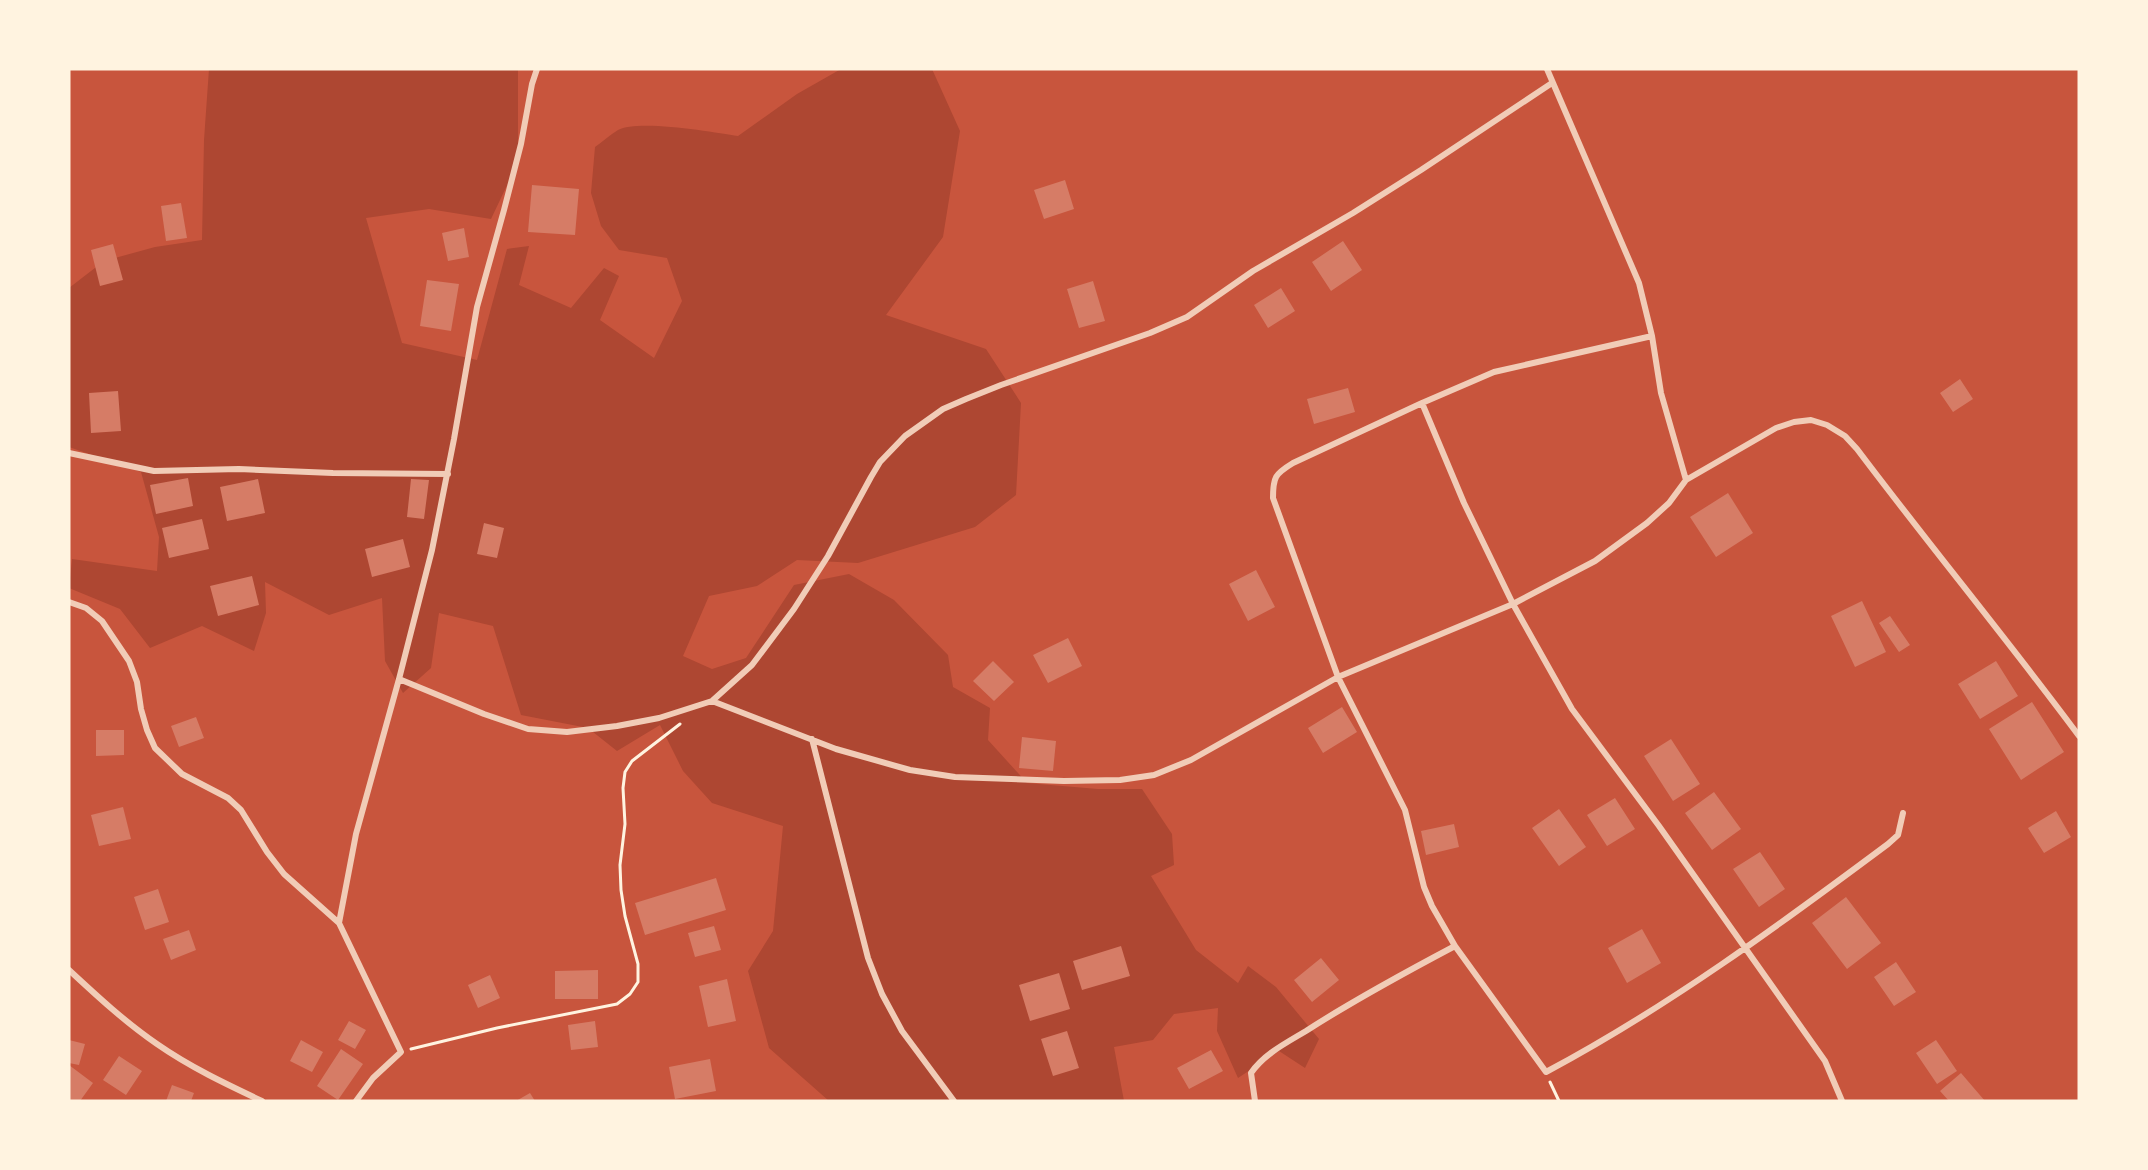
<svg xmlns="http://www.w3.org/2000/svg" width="2148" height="1170" font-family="'Crimson Pro',serif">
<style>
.green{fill:#ae4732}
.building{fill:#d67c66}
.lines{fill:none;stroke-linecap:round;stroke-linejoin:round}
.path{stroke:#fff3e0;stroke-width:3}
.minor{stroke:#f1ccb7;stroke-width:6}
</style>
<rect width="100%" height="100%" fill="#c8553d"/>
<path class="green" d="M209,69H518V162L491,219L429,209L366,218L402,343L477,360L507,249L529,246L519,285L571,308L604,268L619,276L600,320L654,358L682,301L667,258L619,250L601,226L591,193L595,147C602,142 610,135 618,130C638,119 713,132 738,136L797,94L841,69H932L960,131L943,237L886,315L986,349L1021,403L1016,495L975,527L858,563L797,560L757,586L709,596L683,656L712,669L746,658L794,585L849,574L894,600L948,655L953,687L990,708L988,740L1027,783L1098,789H1142L1172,834L1174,865L1151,876L1196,950L1238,983L1248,966L1276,987L1319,1039L1305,1068L1279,1051L1238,1078L1217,1031L1218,1008L1174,1014L1153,1040L1114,1047L1124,1101H829L769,1048L748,971L773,931L783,826L712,803L683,771L660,725L617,751L588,728L521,715L493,626L439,613L431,668L403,693L385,661L382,598L329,615L265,582L266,613L254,651L202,626L150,648L120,609L69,588L72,559L157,571L159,537L141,472L69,447V288L104,261L155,247L202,240L204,140Z"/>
<path class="building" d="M1065,180L1074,209L1044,219L1034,190Z
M532,185L579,189L575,235L528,232Z
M181,203L187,238L166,241L161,206Z
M464,228L469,257L448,261L442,233Z
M1343,241L1362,270L1331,291L1312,262Z
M113,244L123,280L100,286L91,250Z
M427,280L459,284L451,331L420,326Z
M1093,281L1105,321L1079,328L1067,289Z
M1281,288L1295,311L1268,328L1254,305Z
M1960,379L1973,399L1953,412L1940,393Z
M1348,388L1355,412L1314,424L1307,399Z
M118,391L121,431L91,433L89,393Z
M188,478L193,506L156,514L150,485Z
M258,479L265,513L227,521L220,487Z
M411,479L429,480L424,519L407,517Z
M1728,493L1753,533L1716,557L1690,517Z
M202,519L209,549L169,558L162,528Z
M484,523L504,528L497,558L477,554Z
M403,539L410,567L372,577L365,549Z
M1256,570L1275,607L1248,621L1229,584Z
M252,576L259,605L218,616L210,586Z
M1862,601L1886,652L1855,667L1831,616Z
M1890,616L1910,645L1899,652L1879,623Z
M1068,638L1082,666L1048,683L1033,655Z
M993,661L1014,682L994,701L973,681Z
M1996,661L2018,696L1980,719L1958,684Z
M2032,702L2064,752L2021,780L1989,729Z
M1342,707L1357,732L1323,753L1308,728Z
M196,717L204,738L179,747L171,726Z
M96,730H124V755L96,756Z
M1022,737L1056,741L1053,771L1019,768Z
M1671,739L1700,784L1673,801L1644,756Z
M1714,792L1741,829L1712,850L1685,813Z
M1615,798L1635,829L1607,846L1587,815Z
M123,807L131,839L99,846L91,815Z
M1559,809L1586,847L1559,866L1532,828Z
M2056,811L2071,837L2044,853L2028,828Z
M1454,824L1459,847L1426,855L1421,831Z
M1760,852L1785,889L1759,907L1733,869Z
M716,878L726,910L645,935L635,903Z
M158,889L169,922L145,930L134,897Z
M1846,897L1881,943L1847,969L1812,923Z
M714,926L721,950L695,957L688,933Z
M1642,929L1661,963L1627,983L1608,948Z
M189,930L196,950L171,960L163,939Z
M1121,946L1130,976L1082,990L1073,961Z
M1321,958L1339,980L1312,1002L1294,980Z
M1896,962L1916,992L1894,1006L1874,977Z
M598,970V999H555V971Z
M1059,973L1070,1009L1030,1021L1019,985Z
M490,975L500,998L478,1008L468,985Z
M727,979L736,1021L708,1027L699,986Z
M349,1021L366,1030L355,1049L338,1040Z
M595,1021L598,1047L571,1050L568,1025Z
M1067,1031L1079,1068L1053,1076L1041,1039Z
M69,1040L85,1044L79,1065L69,1063Z
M301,1040L323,1052L312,1072L290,1061Z
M1936,1040L1957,1071L1937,1084L1916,1053Z
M341,1049L363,1064L338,1100L317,1086Z
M1211,1050L1223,1071L1189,1089L1177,1068Z
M119,1056L142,1071L126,1095L103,1080Z
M710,1059L716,1091L675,1099L669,1067Z
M69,1065L93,1083L80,1101H69Z
M1961,1073L1985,1101H1949L1940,1091Z
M172,1085L194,1093L191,1101H166Z
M530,1093L535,1101H516Z"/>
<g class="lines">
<path class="path" d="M411,1049L497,1028L617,1004L630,994L638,982V964L625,916L621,890L620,865L625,824L623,788L625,772L632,761L680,724
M1550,1082L1559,1101"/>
<path class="minor" d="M1547,69L1639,283L1652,336L1661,393L1686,480
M1652,336L1494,372L1422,403L1293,463C1275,474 1273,477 1273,498L1338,677L1405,810L1424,887L1432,906L1455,946L1546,1072C1668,1007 1778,926 1888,844L1898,835L1903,813
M1422,403L1464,503L1513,604L1572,709L1659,826L1825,1061L1842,1101
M69,453L154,471L239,469L333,473L448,474
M69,602L86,608L102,621L129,661L137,682L141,709L147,730L155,748L182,774L228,798L241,810L267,852L284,874L339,923L401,1052L373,1078L356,1101
M399,679L484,714L528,729L567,732L617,726L659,718L712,701L752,665L794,609L828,556L871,477L880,462L905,436L943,409L966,399L1001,385L1150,333L1187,317L1253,271L1353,213L1421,170L1552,83
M712,701L836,749L910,770L955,777L1064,781L1120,780L1154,775L1191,760L1338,677L1513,604L1595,561L1647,523L1669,503L1686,480L1776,428L1794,422L1811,420L1827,425L1845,436L1857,449C1930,546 2007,639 2079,736
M812,739L868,958L882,994L902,1031L954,1101
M339,923L356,834L399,679L432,550L454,439L477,307L504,210L521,144L532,84L537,69
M69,970C97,996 125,1022 157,1044C190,1067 226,1084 262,1101
M1255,1101L1251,1073C1264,1054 1286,1043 1306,1031C1354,1000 1404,973 1455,946"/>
</g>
<rect width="2148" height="1170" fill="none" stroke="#fff3e0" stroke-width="141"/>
</svg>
